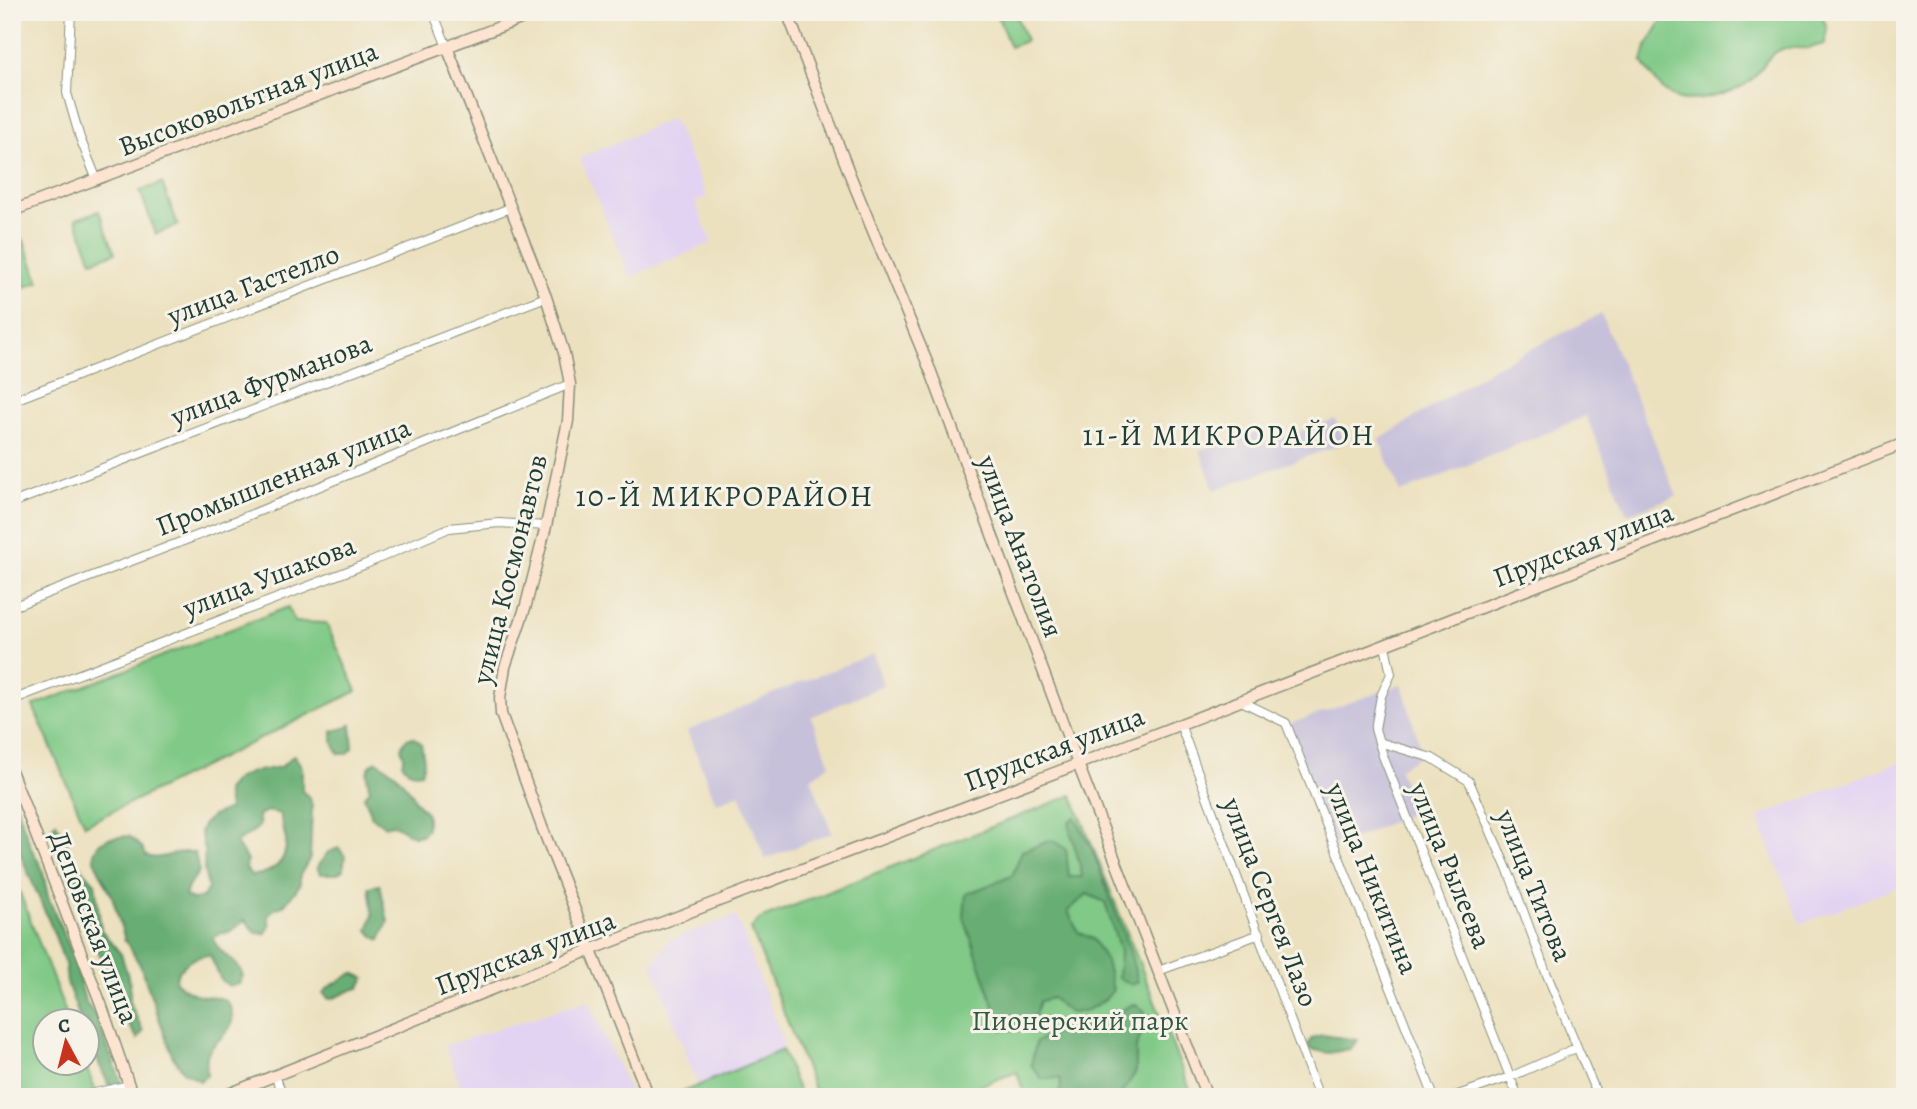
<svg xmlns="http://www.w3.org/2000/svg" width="1917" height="1109" font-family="Alegreya,serif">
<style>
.built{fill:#e3d3f2}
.industrial{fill:#c6c0da}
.green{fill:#80c986;stroke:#50835d;stroke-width:2}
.forest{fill:#68ad73;stroke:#447554;stroke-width:2;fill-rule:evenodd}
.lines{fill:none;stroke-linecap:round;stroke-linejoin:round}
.street-casing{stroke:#868f7a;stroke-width:10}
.secondary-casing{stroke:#868f7a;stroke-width:13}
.street{stroke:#fff;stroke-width:8}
.secondary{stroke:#fde4d1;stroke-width:10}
.labels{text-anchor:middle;stroke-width:6;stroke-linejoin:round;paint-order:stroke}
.street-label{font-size:28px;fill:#1f3d34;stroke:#f7f3e8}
.park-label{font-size:28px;fill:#325944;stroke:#f7f3e8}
.neighbourhood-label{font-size:30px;letter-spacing:2px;fill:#1f3d34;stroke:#f7f3e8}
</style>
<rect width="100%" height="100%" fill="#f7f3e8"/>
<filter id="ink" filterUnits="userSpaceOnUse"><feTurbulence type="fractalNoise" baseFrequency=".0143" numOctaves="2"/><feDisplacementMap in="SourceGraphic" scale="14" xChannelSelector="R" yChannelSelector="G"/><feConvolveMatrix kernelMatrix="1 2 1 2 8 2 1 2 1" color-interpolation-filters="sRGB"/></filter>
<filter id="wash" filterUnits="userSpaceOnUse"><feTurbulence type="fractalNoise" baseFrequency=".00686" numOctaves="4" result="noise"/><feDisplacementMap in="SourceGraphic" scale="28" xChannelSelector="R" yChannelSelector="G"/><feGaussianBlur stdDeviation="1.57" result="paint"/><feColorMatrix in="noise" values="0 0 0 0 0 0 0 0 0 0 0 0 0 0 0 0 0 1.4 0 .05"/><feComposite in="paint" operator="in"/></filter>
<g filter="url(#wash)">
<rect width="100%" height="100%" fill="#ece1bf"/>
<path class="built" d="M673,118L707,197L695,202L712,243L630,277L580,158Z
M1905,760V884L1800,924L1758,817Z
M736,916L783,1041L782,1050L698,1086L652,964L669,940Z
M588,1000L632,1097H465L445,1046Z"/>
<path class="industrial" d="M1601,314L1677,496L1627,514L1586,416L1401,493L1379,440L1493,368Z
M1335,419L1345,443L1214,490L1200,450L1261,431L1267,443Z
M873,654L883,685L811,717L830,764L811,778L832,833L765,859L740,794L716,803L687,731L774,693Z
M1402,684L1422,754L1399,769L1413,812L1330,850L1284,726Z"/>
<path class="green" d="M996,12H1015L1026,41L1010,47Z
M1667,12H1820L1827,27L1825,44C1819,45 1814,47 1809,48C1800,49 1790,46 1782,49C1766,55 1763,69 1752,79C1738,93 1692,105 1674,97C1660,91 1651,74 1642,61L1646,47Z
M162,183L178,225L156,234L140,191Z
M99,211L115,253L92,261L76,219Z
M23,239L39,282L17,290L12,277V243Z
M288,607L295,622L326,623L357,691L85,825L33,706Z
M1072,795L1193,1097H1025L1017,1072L949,1097H899L887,1092L865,1097H817L751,929L760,919Z
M12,872L69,1021H46V1064H85L98,1097H12Z
M782,1050L801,1097H671Z"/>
<path class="forest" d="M351,724L353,748L347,754H339L332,741V731L345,728Z
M413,737L421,743L424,761L422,772C412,774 408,772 402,763L404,756L401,748L405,740Z
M294,755L302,767V791L310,798L312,807L310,858L300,875V884L295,892L283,906L274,909L268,916L270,926L265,934L256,933L245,920L230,932L221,933L213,938C218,955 238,959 243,976L239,984L229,986L221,980L210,955C192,956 180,965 175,981C182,988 189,993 199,995C209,998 223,994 229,1005C242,1031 214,1038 208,1053C205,1059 207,1068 207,1075L200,1081L184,1072L173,1057L140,965L125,940L112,896L94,860V851L100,843L109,838L129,836L142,847L146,856C163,862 177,848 195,853L199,871L188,887L185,896L193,900L203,897L208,888L204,869L205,850L200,832L204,823L212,816L229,809L226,790L236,779L252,772L281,767ZM267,811L281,814C280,824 285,831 286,841C287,863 272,873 252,876L246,869L247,860L236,843C244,836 253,834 260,825L258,816Z
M377,761L396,774L412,793L415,801L427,814V829L422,835L413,836L392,824L384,826L371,816C371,808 366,804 364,796L370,790C366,776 364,768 377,761Z
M12,793L32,850L42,868L48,897L73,955L85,1001L96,1017L127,1097H114L88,1039V1021H81L67,983L65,964L52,928L12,835Z
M1075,817L1092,849L1129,949L1138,982L1132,985L1118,978L1120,951L1105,902L1087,894L1068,911L1078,932L1093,939L1106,961L1113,990C1104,1003 1087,1013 1070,1013L1052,998L1040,1001L1032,1024L1017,1030H1002L964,918L966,894L1012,876L1022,851L1052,840L1066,849L1069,877H1082C1080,858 1071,841 1069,822Z
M56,822L75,861L95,883L101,930L121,954L130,983V1003L143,1031L138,1039L122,1015L69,873L59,857L50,830Z
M339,848L345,856L343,870L336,874H320L317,867L328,852Z
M380,885L388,922L380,940L373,936L368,930L373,915L369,887Z
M353,973L365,978L359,988C348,990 340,997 329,999L323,993L329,987Z
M1134,1004L1144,1010L1146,1021L1136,1048V1072L1119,1097H1057L1061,1088L1060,1078L1042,1079L1031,1065L1036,1042C1058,1029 1085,1022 1110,1016C1118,1014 1125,1007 1134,1004Z
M1322,1035L1358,1040L1350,1049L1329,1053L1309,1049L1308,1045L1312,1038Z"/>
</g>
<g filter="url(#ink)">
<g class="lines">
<defs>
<path id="street" d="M71,12L67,93L80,138L97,180
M433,12L447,47
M12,401L510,208
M12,503L546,297
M12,607L235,521L570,384
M1385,646L1391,674L1381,696L1375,729L1383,756L1518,1097
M12,700L366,564L449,528L499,523L546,526
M1241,701L1286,723L1434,1097
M1180,724L1319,1097
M1379,742L1432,758L1469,781L1511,878L1545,970L1598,1097
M1158,971L1260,934
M275,1075L283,1097
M78,1097L129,1085
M1452,1097L1510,1077L1576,1048"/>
<path id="secondary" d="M787,12L850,175L931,372L1078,764L1207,1097
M447,47L546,297L564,353L570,384L568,421L546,526L526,605L505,667L500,698L501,714L542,827L649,1097
M12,211L539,12
M12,773L101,1004L133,1097
M221,1097L590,950L1078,764L1905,443"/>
</defs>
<use href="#street" class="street-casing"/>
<use href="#secondary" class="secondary-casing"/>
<use href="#street" class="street"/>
<use href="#secondary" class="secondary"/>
</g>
</g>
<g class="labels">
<g class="street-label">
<text transform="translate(248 98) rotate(-21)" y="10">Высоковольтная улица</text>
<text transform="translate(253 284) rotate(-21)" y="10">улица Гастелло</text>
<text transform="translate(271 379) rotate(-21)" y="10">улица Фурманова</text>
<text transform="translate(283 476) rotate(-22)" y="10">Промышленная улица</text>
<text transform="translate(1583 544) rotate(-21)" y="10">Прудская улица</text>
<text transform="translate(1021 546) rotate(69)" y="10">улица Анатолия</text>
<text transform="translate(509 569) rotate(-76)" y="10">улица Космонавтов</text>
<text transform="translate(269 576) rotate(-21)" y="10">улица Ушакова</text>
<text transform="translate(1054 748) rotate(-21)" y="10">Прудская улица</text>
<text transform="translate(1451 865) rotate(68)" y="10">улица Рылеева</text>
<text transform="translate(1373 878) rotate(68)" y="10">улица Никитина</text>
<text transform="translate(1535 885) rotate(68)" y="10">улица Титова</text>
<text transform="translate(1271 902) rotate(69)" y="10">улица Сергея Лазо</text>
<text transform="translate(95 927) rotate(69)" y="10">Деповская улица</text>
<text transform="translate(525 952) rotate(-21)" y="10">Прудская улица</text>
</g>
<g class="park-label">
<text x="1080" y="1030">Пионерский парк</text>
</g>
<g class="neighbourhood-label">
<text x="1229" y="445">11-Й МИКРОРАЙОН</text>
<text x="725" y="506">10-Й МИКРОРАЙОН</text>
</g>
</g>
<rect width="1917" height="1109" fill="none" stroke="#f7f3e8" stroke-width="42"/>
<g transform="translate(66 1042) rotate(353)"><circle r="33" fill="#f7f3e8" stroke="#a1aaa0" stroke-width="2"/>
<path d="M0-5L12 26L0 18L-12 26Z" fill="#c8321e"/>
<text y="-10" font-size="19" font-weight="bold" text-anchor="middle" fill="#1f3d34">С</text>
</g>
</svg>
